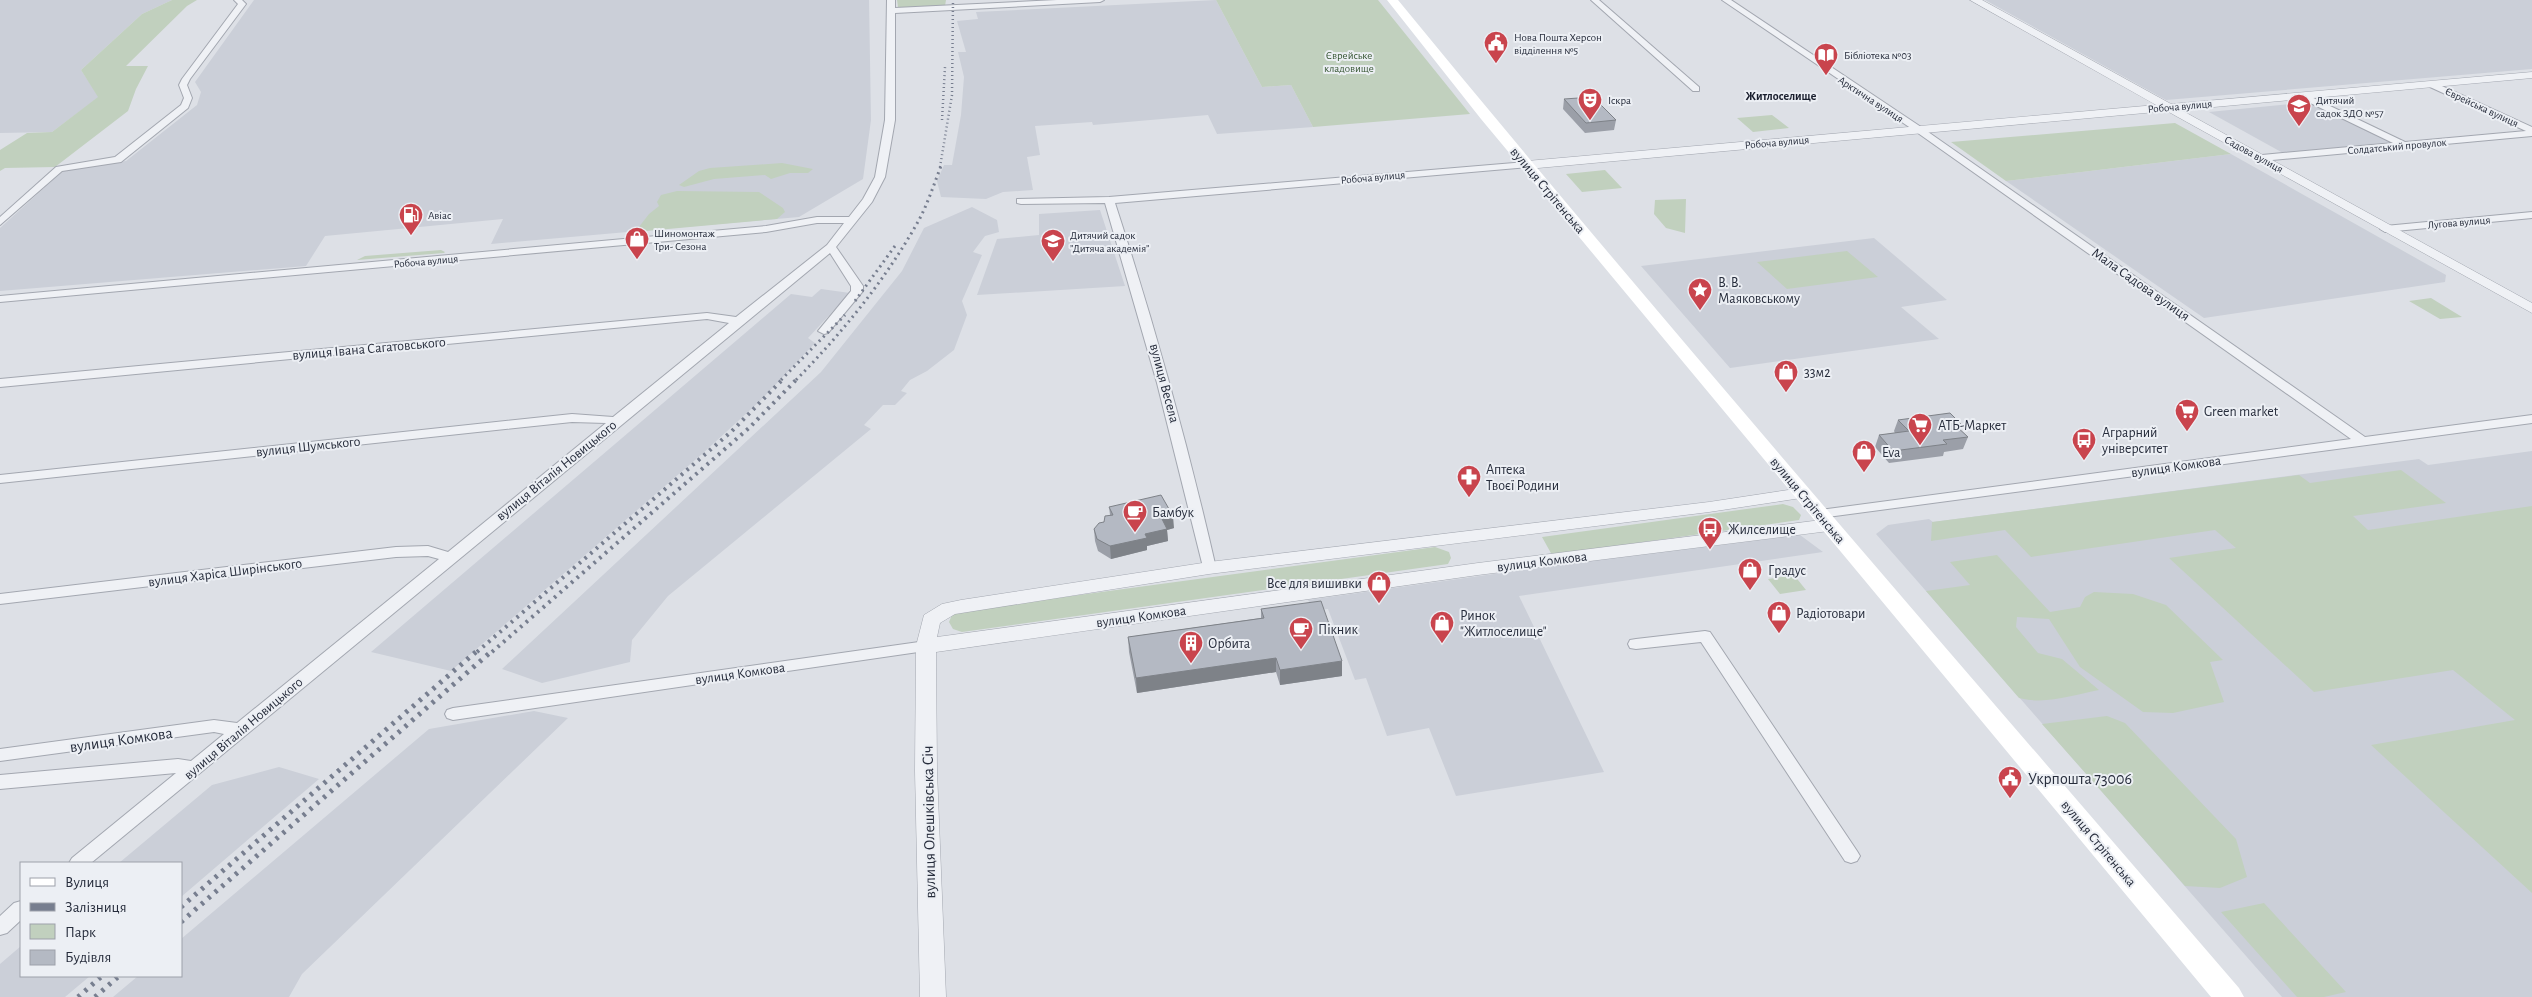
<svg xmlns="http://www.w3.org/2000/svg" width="2532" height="997" font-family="'Alegreya Sans',sans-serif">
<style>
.built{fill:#cbcfd8}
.green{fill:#c1d0be}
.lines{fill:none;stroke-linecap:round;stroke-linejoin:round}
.minor-casing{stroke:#a3a7b0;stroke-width:2}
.tertiary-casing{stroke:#a3a7b0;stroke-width:1}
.minor{fill:#eff1f5;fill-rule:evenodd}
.tertiary{fill:#eff1f5;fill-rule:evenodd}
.secondary{fill:#fff;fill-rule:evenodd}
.rail-far3{stroke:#777e8f;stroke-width:2.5;stroke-dasharray:1 3;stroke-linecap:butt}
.rail-far2{stroke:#777e8f;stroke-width:3;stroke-dasharray:2 4;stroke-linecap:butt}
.rail-far1{stroke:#777e8f;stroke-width:4;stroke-dasharray:2.5 5;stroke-linecap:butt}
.rail{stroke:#777e8f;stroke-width:5;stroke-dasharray:3 6;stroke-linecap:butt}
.wall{fill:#9b9fa8}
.shaded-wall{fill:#7e8288}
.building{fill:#b4b9c3;stroke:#7e8288}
.labels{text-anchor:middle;stroke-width:4;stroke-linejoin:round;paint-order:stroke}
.far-poi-label{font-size:11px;fill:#272d3c;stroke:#eceff4;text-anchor:start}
.far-park-label{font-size:11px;fill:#385735;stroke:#eceff4}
.far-street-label{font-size:11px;fill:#272d3c;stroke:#eceff4}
.far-neighbourhood-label{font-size:12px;font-weight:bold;fill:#191e2d;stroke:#eceff4}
.street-label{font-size:14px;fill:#272d3c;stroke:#eceff4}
.poi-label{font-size:14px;fill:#272d3c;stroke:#eceff4;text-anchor:start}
.near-street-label{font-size:16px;fill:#272d3c;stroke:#eceff4}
.near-poi-label{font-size:16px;fill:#272d3c;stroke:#eceff4;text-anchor:start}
</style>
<rect width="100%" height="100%" fill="#dde0e6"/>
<path class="built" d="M0,0H172L142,14L81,70L99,97L52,132L0,133Z
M254,0H869L871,120L863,179L799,217L491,244L503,219L325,236L306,266L0,291V228L66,168L126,161L197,105L201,92L195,82Z
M1216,0L1262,87L1291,85L1313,127L1217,134L1208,115L1093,125L1092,122L1035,126L1040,155L1027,157L1033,190L1003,192L986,199L941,197L937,181L944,165H952L961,115L964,77L958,52H966L957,21L978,19L976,12Z
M1985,0H2532V69L2166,100Z
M2312,102L2391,142L2283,153L2209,112Z
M2231,154L2446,275L2445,282L2204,318L2006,181Z
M972,207L997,220L999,232L985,236L973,252L982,255L962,301L967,315L954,350L927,371L910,380L901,391L907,393L895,405H883L864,425L871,429L668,596L632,640L630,662L542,683L502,669L821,372L902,271L924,228Z
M1100,210L1125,286L977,295L997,239L1039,235V214Z
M1874,238L1947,300L1901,307L1939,339L1730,368L1641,266Z
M821,289L850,293L808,338L815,343L760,401L702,454L451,671L371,652L791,294L812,297Z
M2532,451V997H2282L1876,534L1888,525L1929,519L1933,522L2419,459L2428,465Z
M1796,532L1823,552L1519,596L1604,772L1456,796L1429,728L1387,736L1366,678L1355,680L1328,609L1315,610L1308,600Z
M534,711L568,718L302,974L289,997H113L138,976H181V939L429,729Z
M279,767L319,779L181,897V863H119L212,785Z
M21,946V976H90L65,997H0V964Z"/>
<path class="green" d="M172,0H197L187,6L126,66H148L136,89L128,111L55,167L5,168L0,171V150L27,133L52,132L98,97L81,70L142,14Z
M897,0H946L945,6L903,8L898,7Z
M1216,0H1378L1470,114L1313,127L1291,85L1262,87Z
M1772,115L1789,128L1753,132L1737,118Z
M2175,123L2231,154L2006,181L1951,142Z
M782,163L813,169L808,173H790L771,179L765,175L714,179L684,187L679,185L699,171L710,168Z
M1605,170L1622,188L1582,192L1566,174Z
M677,191L759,192L783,208L785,212L777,219L635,232L649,214L659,206L657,202L661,195Z
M1686,199L1685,233L1666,228L1654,214L1655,200Z
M441,250L445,252L444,253L357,260L365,256Z
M1847,251L1878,277L1787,289L1757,262Z
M2431,298L2462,317L2440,319L2409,301Z
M2401,470L2446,503L2353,516L2368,530L2532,506V893L2371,745L2515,720L2453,670L2314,692L2169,558L2236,548L2215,530L2031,557L2005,530L1931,541L1932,522L2299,475L2310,483Z
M1783,504L1793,507L1801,515L1799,520L1552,555L1542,537Z
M1435,547L1449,552L1451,558L1448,564L962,632L953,629L949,622L952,615L961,611Z
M1997,555L2050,612L2080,607L2085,597L2094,592L2133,594L2166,605L2223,660L2210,662L2224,702L2173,713L2143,712L2080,667L2049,619L2017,617L2016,627L2038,653L2062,659L2099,690C2073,695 2046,705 2019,698L1926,591L1970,585L1950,562Z
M1794,575L1806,590L1780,594L1768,579Z
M2107,716L2125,723L2236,839L2247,877L2220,888L2185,886L2042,724Z
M2264,903L2346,992L2324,997H2297L2221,912Z"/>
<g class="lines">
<defs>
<path id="minor" d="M234,0H242L246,4L190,79L187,85L192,98L188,108L121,162L62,171L0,225V217L56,167L115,157L181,105L184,98L179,85L182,79L238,4Z
M887,0H895V8L1057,0H1104L1100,2L895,13V120L885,177L872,202L836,247L863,286V291L828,333L824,334L818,331L851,291V286L830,253L91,863H69L72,858L176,773L0,789V775L178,759L191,761L224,734L214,732L0,761V749L214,720L237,723L439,559L428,556L396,557L0,604V594L396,547L428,546L448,552L606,423L572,422L0,483V475L572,414L613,417L729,323L707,319L0,387V379L707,313L736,317L827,245L844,223H817L766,232L0,302V296L766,226L817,217H849L863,199L875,177L885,120Z
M1591,0H1599L1699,87V91H1693Z
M1722,0H1731L1921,127L2365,437L2532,415V423L1820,518L1815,517L1813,514L1815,511L1820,510L2351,439L1915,131Z
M2433,82L2532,127V136L2262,161L2257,158L2262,155L2393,143L2300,98L2299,96L2303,93L2405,142L2526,131L2430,87V83Z
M1527,162L1530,163V167L1115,203C1154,323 1188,445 1216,568L1214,571H1204L1157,383L1105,203L1021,204L1017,203V199L1109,197Z
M2532,212V218L2385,232L2380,229L2385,226Z
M1705,631L1710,632L1857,851L1860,856L1857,861L1851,863L1845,861L1701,642L1636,649L1630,648L1628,644L1630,640L1636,639Z
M926,641L932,642L934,646L932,650L453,720L447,718L445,714L447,710L453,708Z
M21,901V920L7,933L0,935V916L14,903Z"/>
<path id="tertiary" d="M1970,0H1982L2171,104L2532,72V78L2181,110L2532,303V313L2167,111L1527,169L1521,165L1527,161L2156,105Z
M1802,488L1808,489L1811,493L1808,497L1709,512L1209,574L955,614L940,623L937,637L1478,563L1829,519L1835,521L1838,525L1835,529L1829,531L1478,575L936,652L937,771L946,997H920L915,771L916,646L924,615L942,604L961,600L1209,562L1709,502Z"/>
</defs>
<use href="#minor" class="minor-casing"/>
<use href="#tertiary" class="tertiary-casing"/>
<use href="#minor" class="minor"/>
<use href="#tertiary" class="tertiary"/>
<path class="secondary" d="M1387,0H1398C1672,334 1957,660 2239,988L2244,997H2211L1481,119Z"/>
<path class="rail-far3" d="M942,120L945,67
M940,167L952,95L953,0"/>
<path class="rail-far2" d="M855,301L895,246
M781,380L845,315
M796,380C843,332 886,279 919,220C928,203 934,184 941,166"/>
<path class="rail-far1" d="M477,652L732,431L783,379
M492,652L749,428L797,379"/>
<path class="rail" d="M181,907L478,650
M181,922L493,650
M78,997L102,976
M95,997L119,976"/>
</g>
<path class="wall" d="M1564,99L1616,120L1614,130L1585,133L1563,109Z
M1898,420L1961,424L1959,429L1968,437L1963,449L1944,452L1943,456L1889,463L1875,447L1879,435L1895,433L1894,431Z
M1109,507L1174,528L1167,530L1168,541L1147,546V550L1111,559L1098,551L1095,541L1094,529L1104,522L1110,515Z
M1261,609L1342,661V676L1280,685L1276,672L1137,693L1129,652L1128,637L1261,618Z"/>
<path class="shaded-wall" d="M1173,516L1174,528L1167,530L1168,541L1147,546V550L1111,559L1110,546L1145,534L1162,519Z
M1276,658V672L1137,693L1136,678Z
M1342,661V676L1280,685V670Z"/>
<path class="building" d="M1593,97L1616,120L1586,123L1564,99Z
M1950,413L1961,424L1955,425L1968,437L1943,440L1947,444L1893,451L1879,435L1909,431L1898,420Z
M1161,495L1173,516L1162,519L1167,529L1145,534L1147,538L1110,546L1097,539L1094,529L1099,523L1104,522L1105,516L1113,515L1109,507Z
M1321,601L1342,661L1280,670L1276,658L1136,678L1128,637L1264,618L1261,609Z"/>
<defs>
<symbol id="civic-pin" viewBox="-11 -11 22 30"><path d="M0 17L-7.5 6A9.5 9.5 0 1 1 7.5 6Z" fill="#c9444d" stroke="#eceff4"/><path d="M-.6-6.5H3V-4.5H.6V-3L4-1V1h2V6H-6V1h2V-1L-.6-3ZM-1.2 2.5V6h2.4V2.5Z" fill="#fff"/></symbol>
<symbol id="library-pin" viewBox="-11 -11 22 30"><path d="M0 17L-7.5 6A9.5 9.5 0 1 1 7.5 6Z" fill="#c9444d" stroke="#eceff4"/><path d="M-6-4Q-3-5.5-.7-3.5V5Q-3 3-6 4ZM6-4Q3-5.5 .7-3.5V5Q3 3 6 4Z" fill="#fff"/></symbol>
<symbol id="theatre-pin" viewBox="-11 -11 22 30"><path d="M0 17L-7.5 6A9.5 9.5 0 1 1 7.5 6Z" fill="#c9444d" stroke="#eceff4"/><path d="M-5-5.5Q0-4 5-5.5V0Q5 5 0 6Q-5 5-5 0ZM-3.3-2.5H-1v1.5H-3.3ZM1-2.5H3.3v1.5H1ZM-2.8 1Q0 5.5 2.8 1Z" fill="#fff"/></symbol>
<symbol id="school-pin" viewBox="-11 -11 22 30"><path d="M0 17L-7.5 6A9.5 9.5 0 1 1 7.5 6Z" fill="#c9444d" stroke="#eceff4"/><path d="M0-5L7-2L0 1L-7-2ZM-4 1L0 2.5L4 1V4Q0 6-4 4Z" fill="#fff"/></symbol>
<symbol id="fuel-pin" viewBox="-11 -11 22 30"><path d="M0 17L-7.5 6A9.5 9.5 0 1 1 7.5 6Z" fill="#c9444d" stroke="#eceff4"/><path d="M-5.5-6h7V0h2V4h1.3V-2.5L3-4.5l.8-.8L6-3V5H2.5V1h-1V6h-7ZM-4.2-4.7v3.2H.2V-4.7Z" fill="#fff"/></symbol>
<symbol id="shop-pin" viewBox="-11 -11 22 30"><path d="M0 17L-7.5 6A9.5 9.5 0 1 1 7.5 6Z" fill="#c9444d" stroke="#eceff4"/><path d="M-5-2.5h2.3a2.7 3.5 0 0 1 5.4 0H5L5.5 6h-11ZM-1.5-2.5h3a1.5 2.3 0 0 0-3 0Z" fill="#fff"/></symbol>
<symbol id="sight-pin" viewBox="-11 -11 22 30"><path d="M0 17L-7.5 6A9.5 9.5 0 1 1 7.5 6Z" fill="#c9444d" stroke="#eceff4"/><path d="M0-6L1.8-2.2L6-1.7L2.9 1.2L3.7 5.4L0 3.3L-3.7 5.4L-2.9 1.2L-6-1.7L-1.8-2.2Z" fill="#fff"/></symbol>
<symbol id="supermarket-pin" viewBox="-11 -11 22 30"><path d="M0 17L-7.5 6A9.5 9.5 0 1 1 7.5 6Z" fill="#c9444d" stroke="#eceff4"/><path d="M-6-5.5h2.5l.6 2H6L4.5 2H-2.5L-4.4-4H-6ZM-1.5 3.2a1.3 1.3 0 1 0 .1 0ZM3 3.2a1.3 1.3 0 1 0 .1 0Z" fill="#fff"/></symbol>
<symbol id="bus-pin" viewBox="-11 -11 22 30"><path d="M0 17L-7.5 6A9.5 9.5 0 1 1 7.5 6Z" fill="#c9444d" stroke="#eceff4"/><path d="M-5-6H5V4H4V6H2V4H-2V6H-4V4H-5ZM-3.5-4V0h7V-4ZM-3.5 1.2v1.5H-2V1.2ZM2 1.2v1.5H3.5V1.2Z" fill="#fff"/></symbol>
<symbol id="pharmacy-pin" viewBox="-11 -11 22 30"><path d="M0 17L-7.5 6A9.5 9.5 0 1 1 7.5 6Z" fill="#c9444d" stroke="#eceff4"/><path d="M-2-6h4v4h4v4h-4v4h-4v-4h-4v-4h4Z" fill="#fff"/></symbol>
<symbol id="cafe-pin" viewBox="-11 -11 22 30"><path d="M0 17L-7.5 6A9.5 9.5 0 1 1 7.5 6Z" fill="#c9444d" stroke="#eceff4"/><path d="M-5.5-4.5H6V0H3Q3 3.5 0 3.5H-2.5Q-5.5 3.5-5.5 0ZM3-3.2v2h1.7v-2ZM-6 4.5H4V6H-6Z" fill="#fff"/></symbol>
<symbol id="building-pin" viewBox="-11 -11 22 30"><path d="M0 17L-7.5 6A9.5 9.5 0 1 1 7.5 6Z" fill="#c9444d" stroke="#eceff4"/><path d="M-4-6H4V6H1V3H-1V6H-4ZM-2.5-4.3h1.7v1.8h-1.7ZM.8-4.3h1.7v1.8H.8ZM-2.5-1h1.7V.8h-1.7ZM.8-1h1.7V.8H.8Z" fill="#fff"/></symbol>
</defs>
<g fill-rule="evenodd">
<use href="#civic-pin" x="1482" y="29" width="28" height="38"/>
<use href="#library-pin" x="1812" y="41" width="28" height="38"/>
<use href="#theatre-pin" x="1576" y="86" width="28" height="38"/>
<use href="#school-pin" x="2285" y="92" width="28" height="38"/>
<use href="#fuel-pin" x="397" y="201" width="28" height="38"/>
<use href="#shop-pin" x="623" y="225" width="28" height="38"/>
<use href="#school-pin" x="1039" y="227" width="28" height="38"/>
<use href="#sight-pin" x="1686" y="276" width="28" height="38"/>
<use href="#shop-pin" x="1772" y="358" width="28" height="38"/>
<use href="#supermarket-pin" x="2173" y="397" width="28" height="38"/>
<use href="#supermarket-pin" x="1906" y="411" width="28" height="38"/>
<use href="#bus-pin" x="2070" y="426" width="28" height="38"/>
<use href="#shop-pin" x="1850" y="438" width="28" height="38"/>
<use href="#pharmacy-pin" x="1455" y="463" width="28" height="38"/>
<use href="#cafe-pin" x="1121" y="498" width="28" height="38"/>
<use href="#bus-pin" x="1696" y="515" width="28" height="38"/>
<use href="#shop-pin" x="1736" y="556" width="28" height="38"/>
<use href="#shop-pin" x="1365" y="569" width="28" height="38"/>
<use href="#shop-pin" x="1765" y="599" width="28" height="38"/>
<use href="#shop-pin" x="1428" y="609" width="28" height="38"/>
<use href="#cafe-pin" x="1287" y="615" width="28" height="38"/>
<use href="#building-pin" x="1177" y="629" width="28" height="38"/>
<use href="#civic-pin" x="1996" y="764" width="28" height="38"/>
</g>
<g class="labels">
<g class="far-poi-label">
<text x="1514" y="41">Нова Пошта Херсон<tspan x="1514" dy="13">відділення №5</tspan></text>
<text x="1844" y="59">Бібліотека №03</text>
<text x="1608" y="104">Іскра</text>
<text x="2316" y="104">Дитячий<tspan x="2316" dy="13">садок ЗДО №57</tspan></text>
<text x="428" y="219">Авіас</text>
<text x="654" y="237">Шиномонтаж<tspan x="654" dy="13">Три- Сезона</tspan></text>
<text x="1070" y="239">Дитячий садок<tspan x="1070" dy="13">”Дитяча академія”</tspan></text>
</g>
<g class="far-park-label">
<text x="1349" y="59">Єврейське<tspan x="1349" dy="13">кладовище</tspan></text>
</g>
<g class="far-street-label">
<text transform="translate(1871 99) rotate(33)" y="4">Арктична вулиця</text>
<text transform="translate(2180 106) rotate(-5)" y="4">Робоча вулиця</text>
<text transform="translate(2482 107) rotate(25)" y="4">Єврейська вулиця</text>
<text transform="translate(1777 142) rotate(-5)" y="4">Робоча вулиця</text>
<text transform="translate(2397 146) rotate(-5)" y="4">Солдатський провулок</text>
<text transform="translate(2254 154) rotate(29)" y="4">Садова вулиця</text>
<text transform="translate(1373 177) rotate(-5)" y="4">Робоча вулиця</text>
<text transform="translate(2459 222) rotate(-5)" y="4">Лугова вулиця</text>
<text transform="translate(426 261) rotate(-5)" y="4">Робоча вулиця</text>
</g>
<g class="far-neighbourhood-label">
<text x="1781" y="100">Житлоселище</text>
</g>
<g class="street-label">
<text transform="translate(1548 190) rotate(50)" y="5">вулиця Стрітенська</text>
<text transform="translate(2141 284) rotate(35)" y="5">Мала Садова вулиця</text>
<text transform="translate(369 348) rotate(-5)" y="5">вулиця Івана Сагатовського</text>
<text transform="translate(1165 383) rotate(75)" y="5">вулиця Весела</text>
<text transform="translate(308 446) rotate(-6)" y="5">вулиця Шумського</text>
<text transform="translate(2176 466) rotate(-8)" y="5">вулиця Комкова</text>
<text transform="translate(556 470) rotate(-39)" y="5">вулиця Віталія Новицького</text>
<text transform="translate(1808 500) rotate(50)" y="5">вулиця Стрітенська</text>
<text transform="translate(1542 561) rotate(-7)" y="5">вулиця Комкова</text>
<text transform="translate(225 572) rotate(-7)" y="5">вулиця Харіса Ширінського</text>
<text transform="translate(1141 616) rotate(-8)" y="5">вулиця Комкова</text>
<text transform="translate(740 673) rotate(-8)" y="5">вулиця Комкова</text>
<text transform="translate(243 728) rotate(-40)" y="5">вулиця Віталія Новицького</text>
<text transform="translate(2099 843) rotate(50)" y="5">вулиця Стрітенська</text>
</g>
<g class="poi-label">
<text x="1718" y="287">В. В.<tspan x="1718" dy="16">Маяковському</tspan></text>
<text x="1804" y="377">33м2</text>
<text x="2204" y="416">Green market</text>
<text x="1938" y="430">АТБ-Маркет</text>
<text x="2102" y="437">Аграрний<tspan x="2102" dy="16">університет</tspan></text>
<text x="1882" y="457">Eva</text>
<text x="1486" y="474">Аптека<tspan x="1486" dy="16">Твоєї Родини</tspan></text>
<text x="1152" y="517">Бамбук</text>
<text x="1728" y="534">Жилселище</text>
<text x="1768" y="575">Градус</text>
<text x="1362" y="588" text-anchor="end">Все для вишивки</text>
<text x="1796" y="618">Радіотовари</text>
<text x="1460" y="620">Ринок<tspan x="1460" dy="16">"Житлоселище"</tspan></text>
<text x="1318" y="634">Пікник</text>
<text x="1208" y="648">Орбита</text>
</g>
<g class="near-street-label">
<text transform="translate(121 739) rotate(-8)" y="6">вулиця Комкова</text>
<text transform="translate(928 822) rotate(-91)" y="6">вулиця Олешківська Січ</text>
</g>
<g class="near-poi-label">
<text x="2028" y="784">Укрпошта 73006</text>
</g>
</g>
<rect x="20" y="862" width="162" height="115" fill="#eceff4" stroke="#9da1aa"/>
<rect x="30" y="878" width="25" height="8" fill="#ffffff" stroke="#9da1aa"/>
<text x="65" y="887" font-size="15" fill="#272d3c">Вулиця</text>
<rect x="30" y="903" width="25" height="8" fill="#777e8f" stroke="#9da1aa"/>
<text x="65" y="912" font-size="15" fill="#272d3c">Залізниця</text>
<rect x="30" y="924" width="25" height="15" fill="#c1d0be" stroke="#9da1aa"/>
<text x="65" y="937" font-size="15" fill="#272d3c">Парк</text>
<rect x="30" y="950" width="25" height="15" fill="#b4b9c3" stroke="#9da1aa"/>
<text x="65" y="962" font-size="15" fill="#272d3c">Будівля</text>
</svg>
